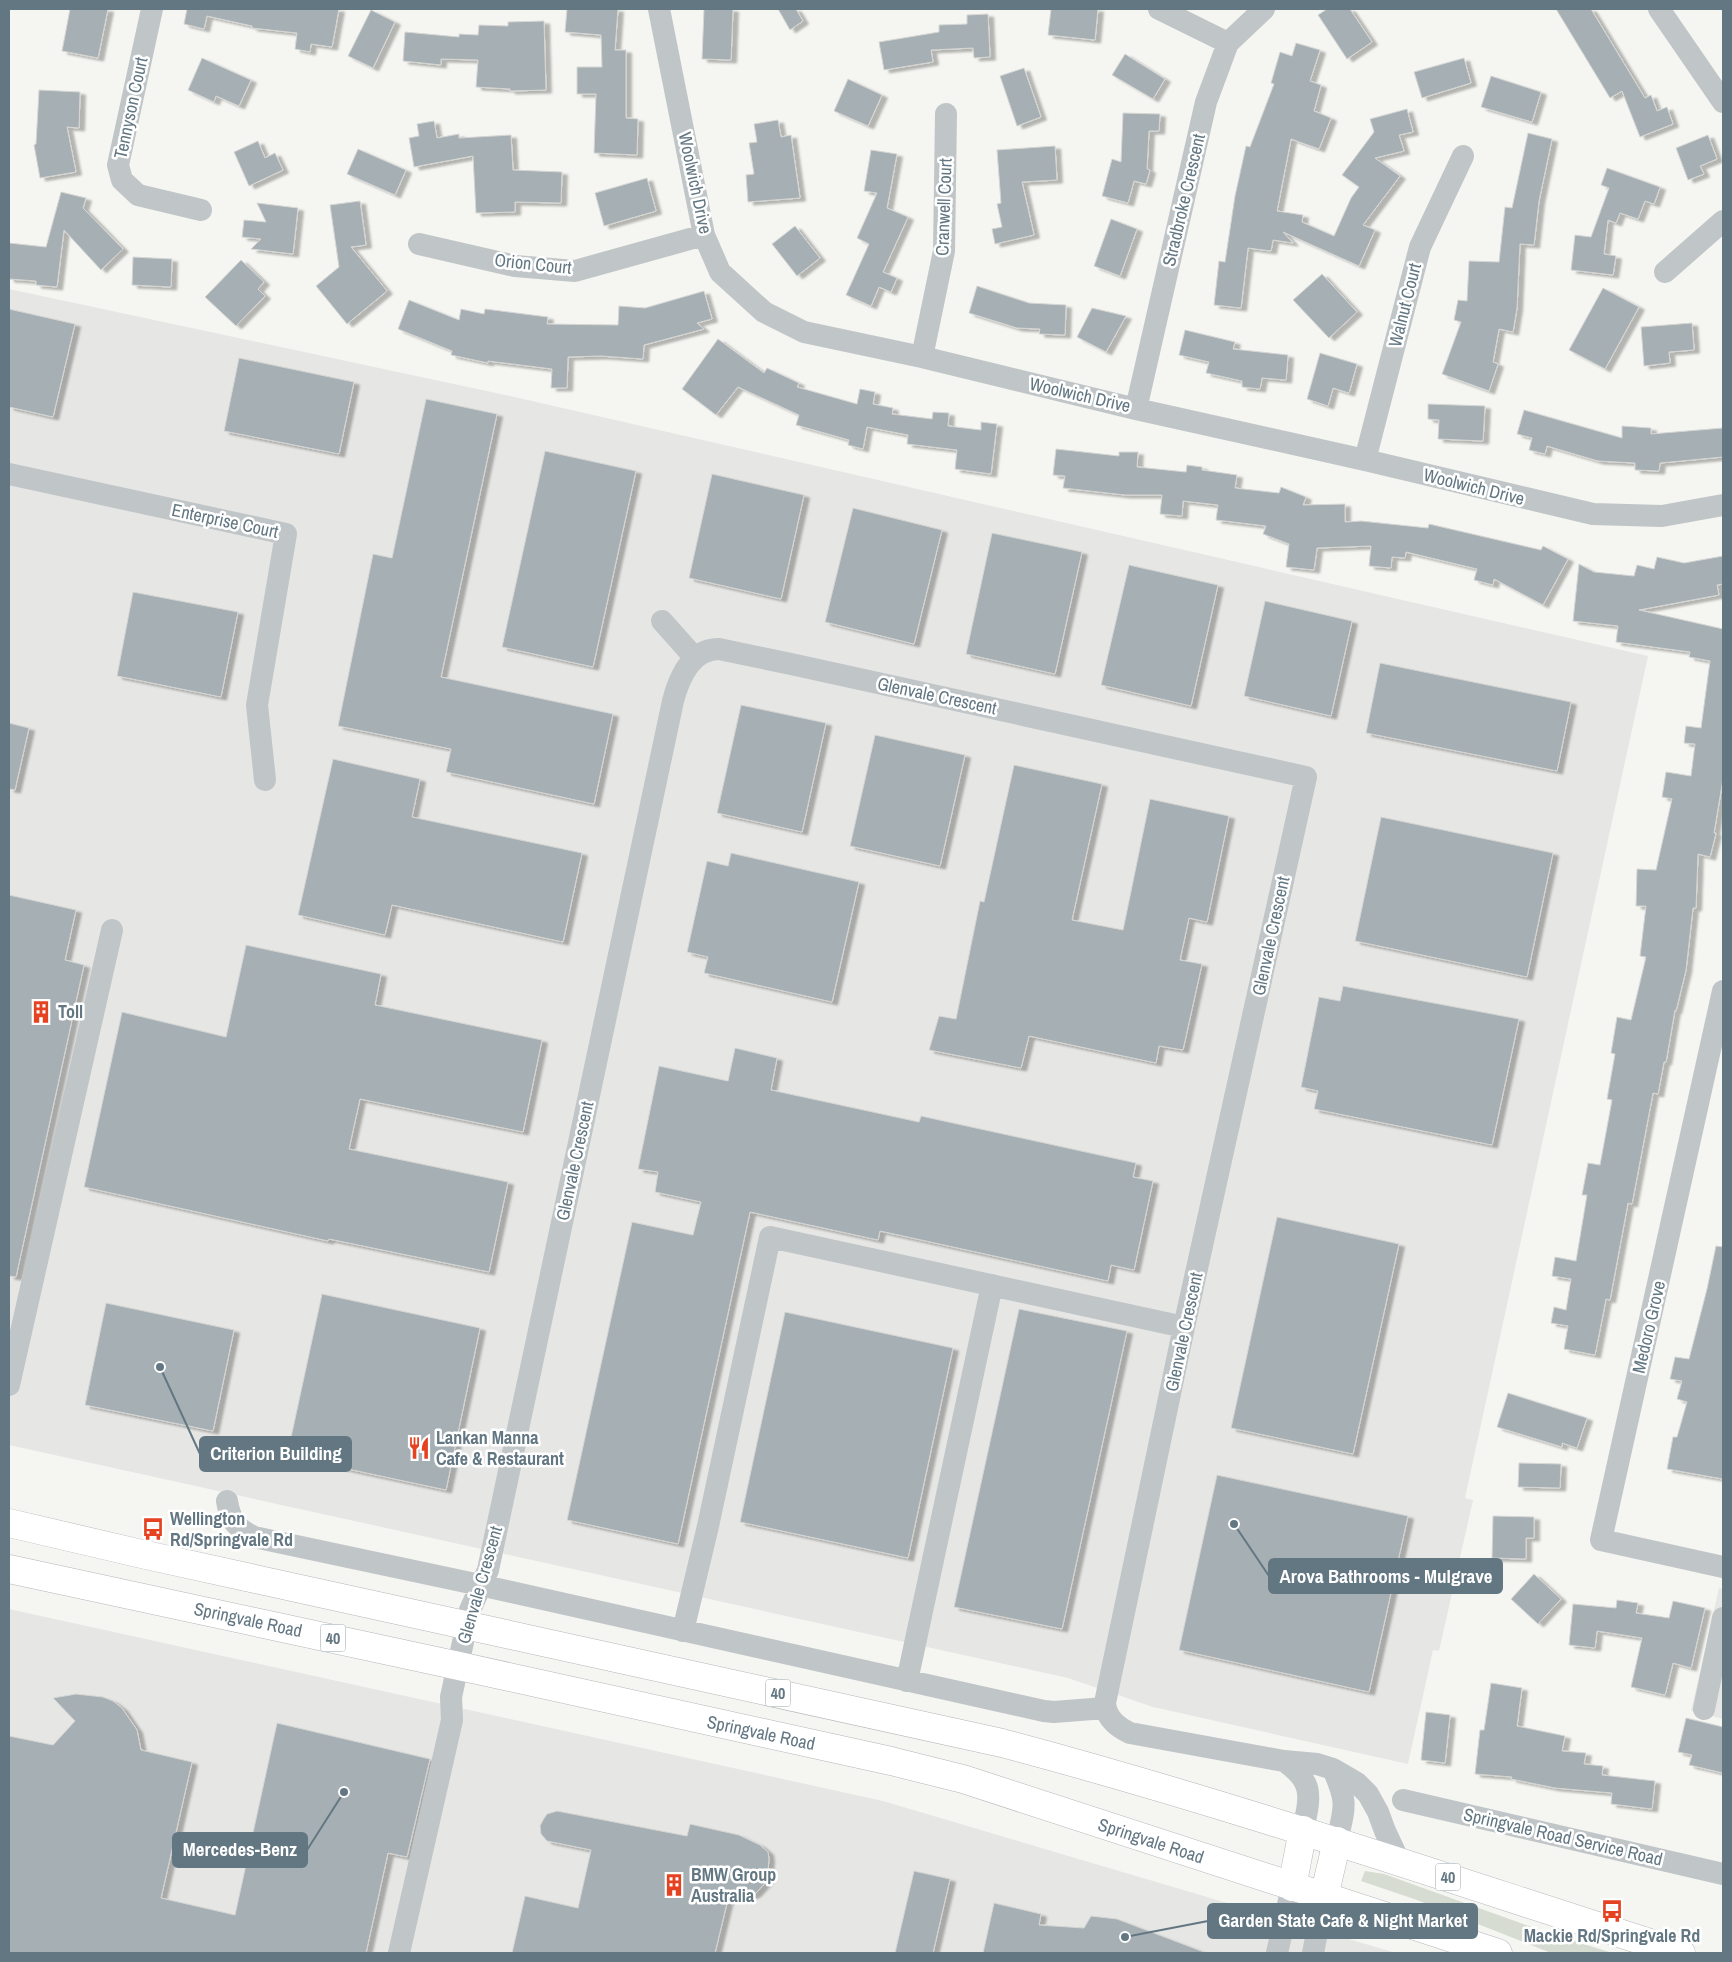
<svg xmlns="http://www.w3.org/2000/svg" width="1732" height="1962" font-family="'Archivo Narrow',sans-serif">
<style>
.built{fill:#e6e6e5}
.green{fill:#d6dcd2}
.building{fill:#a6b0b4;stroke:#d6d6d4;filter:url(#shadow)}
.lines{fill:none;stroke-linecap:round;stroke-linejoin:round}
.highway-casing{stroke:#b3b7ba;stroke-width:29}
.minor{stroke:#c0c5c7;stroke-width:22}
.highway{stroke:#fff;stroke-width:28}
.labels{text-anchor:middle;stroke-width:5;stroke-linejoin:round;paint-order:stroke}
.shield{fill:#fff;stroke:#92a0a8;stroke-width:1}
.shield-label{font-size:16px;font-weight:bold;fill:#637783}
.street-label{font-size:18px;fill:#637783;stroke:#fff}
.poi-label{font-size:18px;font-weight:bold;fill:#637783;stroke:#fff;text-anchor:start}
.leader{fill:none;stroke:#637783;stroke-width:2}
.callout-dot{fill:#637783;stroke:#fff;stroke-width:2}
.callout{fill:#637783;stroke:#637783;stroke-width:2}
.callout-label{font-size:19px;text-anchor:middle;font-weight:bold;fill:#fff}
</style>
<defs>
<filter id="shadow"><feDropShadow dx="5.5" dy="3" stdDeviation="1" flood-color="#0004"/></filter>
</defs>
<rect width="100%" height="100%" fill="#f5f5f1"/>
<path class="built" d="M9,289L510,396L1648,656L1465,1498L1473,1500L1439,1651L1433,1650L1408,1764L1153,1707L1068,1678L9,1445Z
M1719,1588L1723,1589V1719L1691,1711Z
M9,1609L883,1801L1396,1953H9Z"/>
<path class="green" d="M1365,1871L1384,1874L1543,1931L1612,1953H1551L1417,1900L1361,1881Z"/>
<path class="building" d="M70,9H108L98,58L62,51Z
M187,9H339L332,47L311,44L310,52L295,49L297,33L252,28V26L207,16L204,29L184,24Z
M567,9H618L615,50H626V118L638,119L637,155L594,153L596,94H577V67H602L601,35L565,32Z
M704,9H733L731,60L702,59Z
M778,9H796L803,21L790,30Z
M1051,9H1098L1095,40L1048,35Z
M1327,9H1350L1372,42L1347,59L1318,15Z
M1556,9H1591L1645,98L1651,95L1657,111L1667,107L1673,124L1640,137L1622,91L1610,98Z
M371,10L395,22L373,68L348,56Z
M988,14L990,57L974,58L973,48L931,50L933,62L884,70L879,42L939,32V25L967,24V15Z
M544,21L546,90L510,91V89L476,87L478,60L441,59V65L403,61L405,32L459,37V34L478,35L479,25L508,26V22Z
M1296,43L1320,50L1310,81L1321,85L1314,111L1331,118L1319,149L1291,139L1277,211L1303,215L1302,222L1334,236L1351,198L1359,187L1342,175L1374,132L1370,119L1407,109L1413,132L1399,135L1404,151L1375,158L1400,176L1363,225L1375,230L1359,266L1283,232L1293,243L1273,240L1271,251L1248,248L1241,308L1214,305L1219,261L1225,262L1235,196L1246,146L1250,147L1274,84L1271,83L1280,52L1292,56Z
M1125,54L1165,79L1153,99L1112,75Z
M202,58L251,80L239,106L216,96L214,102L188,90Z
M1464,58L1471,83L1422,98L1414,72Z
M1024,68L1041,117L1017,126L1000,76Z
M1491,76L1541,92L1532,122L1481,107Z
M848,79L882,95L868,126L834,111Z
M39,90L80,92L79,128L67,127L76,172L40,178L34,145L36,144Z
M1123,113L1160,114L1159,131H1149L1147,169L1150,170L1146,184L1134,181L1128,203L1102,196L1112,159L1121,162Z
M778,120L781,137L791,135L800,198L748,202L746,175L754,174L749,143L757,142L754,124Z
M434,121L437,138L459,134V138L511,135L513,170L562,172L561,203L515,202V212L476,213L473,156L414,167L409,138L419,136L417,124Z
M1528,133L1552,139L1539,201L1534,245L1520,244L1517,308L1513,332L1499,329L1493,362L1498,364L1489,391L1442,374L1461,322L1454,320L1458,300L1467,301L1469,261L1499,262L1505,207L1512,208Z
M1708,135L1717,159L1700,166L1704,174L1688,180L1676,148Z
M258,141L265,158L275,153L283,170L249,186L234,152Z
M1055,146L1057,180L1022,182L1034,235L995,244L992,229L1002,227L997,204L1001,203L997,150Z
M358,149L406,170L395,195L347,174Z
M871,150L897,154L887,208L908,217L883,272L897,278L891,292L879,287L871,306L846,295L869,244L857,238L877,193L864,191Z
M1607,168L1660,187L1654,204L1645,201L1638,219L1620,213L1616,223L1608,220L1604,254L1616,256L1613,275L1571,270L1575,235L1591,237L1609,188L1601,185Z
M647,178L656,211L604,226L595,193Z
M61,192L86,198L83,208L123,249L101,270L64,230L57,287L36,285V281L9,279V243L46,247Z
M360,201L366,245L351,247L387,291L347,324L316,286L339,267L330,205Z
M257,203L298,208L293,254L251,249L261,239L242,237L244,220L266,222Z
M1111,219L1137,229L1120,276L1094,266Z
M795,226L820,258L797,276L772,244Z
M133,257L172,259L171,287L132,285Z
M241,260L264,282L258,289L265,296L236,326L205,297Z
M1322,274L1357,312L1329,338L1293,300Z
M977,286L1029,303L1066,305L1065,335L1039,334L1040,329L1017,328L969,313Z
M1603,288L1639,307L1605,369L1569,350Z
M704,291L712,319L697,323L704,329L644,345L643,359L601,356L568,357L567,388H551L552,369L488,361V363L451,355L452,351L398,329L409,300L459,320L461,309L484,314L485,309L548,317L547,324L618,325L619,306L645,308Z
M1092,308L1126,316L1106,352L1077,337Z
M9,309L75,324L53,417L9,407Z
M1692,323L1694,350L1669,352L1670,363L1644,366L1641,327Z
M1185,330L1235,342L1233,349L1288,355L1286,380L1262,378L1260,389L1242,387V381L1206,373L1209,362L1179,355Z
M718,339L764,373L767,368L799,383L797,387L857,404L860,389L875,392L873,404L893,408L892,414L932,419L933,412L949,413L948,426L981,430V422L997,424L991,474L955,469L957,450L907,444L908,435L867,427L863,449L848,445L849,440L796,425L799,415L738,387L716,415L682,389Z
M1320,353L1357,364L1349,393L1333,388L1328,406L1307,399Z
M239,358L354,382L339,454L224,431Z
M426,399L497,414L441,677L613,714L594,804L446,772L451,749L338,726L373,554L392,558Z
M1428,404L1485,406L1483,441L1438,439L1439,420L1428,419Z
M1524,410L1622,438V426L1651,428V434L1723,428V457L1660,463L1659,471L1635,470V463L1598,461L1547,446L1545,454L1529,450L1532,438L1517,434Z
M1056,449L1119,456V452H1138L1137,467L1186,472L1187,465L1202,467V470L1237,475L1235,488L1279,493L1281,487L1306,497L1303,505L1345,504V522L1361,521L1428,528L1429,524L1541,550L1543,546L1568,559L1543,605L1494,579L1493,585L1474,580L1477,569L1406,552L1405,558L1392,557L1391,568L1369,566L1371,546L1317,548L1314,570L1286,567L1289,544L1263,534L1266,526L1216,520L1218,505L1183,501L1182,516L1160,514L1162,495H1125L1063,488L1065,476L1053,475Z
M545,451L636,471L593,667L502,647Z
M712,474L804,495L781,599L689,578Z
M853,508L942,530L914,644L825,622Z
M992,533L1082,552L1055,674L966,654Z
M1723,556V584L1717,585L1719,595L1639,610L1723,629V779L1714,833H1716L1710,857L1698,854L1696,908H1693L1686,970L1676,1011L1675,1010L1666,1062H1664L1658,1094L1653,1093L1632,1204L1628,1203L1610,1300L1606,1299L1595,1355L1564,1349L1568,1326L1551,1323L1554,1307L1566,1310L1571,1279L1552,1276L1555,1257L1576,1261L1587,1195H1582L1588,1163L1600,1165L1612,1100L1607,1099L1615,1054L1611,1053L1617,1017L1631,1020L1646,957L1640,956L1646,906H1636L1637,869L1656,870L1672,799L1662,797L1666,772L1691,776L1695,744L1684,743L1686,726L1701,728L1710,661L1689,657L1690,652L1616,642L1618,626L1573,621L1579,564L1594,572L1634,576L1637,565L1654,569L1657,557L1684,563Z
M1129,565L1218,585L1191,706L1101,685Z
M133,592L238,612L221,697L117,676Z
M1265,601L1352,621L1331,716L1244,696Z
M1380,663L1571,702L1557,771L1366,733Z
M741,705L826,723L802,832L717,813Z
M9,723L29,728L15,790L9,789Z
M875,735L965,755L940,866L850,846Z
M333,759L420,779L412,817L582,853L563,942L392,905L385,935L298,915Z
M1014,765L1102,784L1072,920L1123,930L1150,799L1229,816L1207,922L1189,918L1180,960L1202,964L1183,1050L1159,1046L1156,1063L1029,1036L1021,1068L929,1050L939,1016L956,1019L980,901L984,902Z
M1381,817L1553,853L1527,977L1355,941Z
M731,853L859,882L832,1002L704,973L708,957L687,952L707,861L728,866Z
M9,895L76,910L65,960L84,965L16,1277L9,1276Z
M246,945L381,974L375,1005L542,1040L523,1132L360,1099L349,1149L508,1182L489,1272L329,1239L328,1241L84,1187L122,1012L226,1037Z
M1343,986L1519,1019L1492,1145L1314,1109L1318,1091L1301,1087L1319,997L1340,1001Z
M735,1048L777,1058L771,1090L919,1122L921,1116L1136,1163L1133,1177L1153,1181L1134,1270L1111,1265L1108,1281L880,1231L878,1240L750,1212L678,1544L567,1520L632,1222L693,1235L701,1202L655,1192L658,1172L638,1169L659,1066L728,1081Z
M1277,1217L1399,1244L1353,1454L1231,1428Z
M1716,1246L1723,1247V1479L1667,1469L1673,1437H1677L1687,1402L1677,1399L1682,1381L1670,1379L1675,1357L1689,1359L1707,1289Z
M322,1294L480,1328L446,1490L287,1456Z
M106,1303L234,1330L213,1431L85,1405Z
M1019,1309L1127,1331L1062,1629L954,1607Z
M785,1312L953,1348L908,1558L740,1522Z
M1508,1393L1587,1418L1577,1448L1562,1443V1447L1497,1427Z
M1519,1463L1561,1464L1560,1488L1518,1487Z
M1217,1475L1408,1516L1369,1692L1179,1650Z
M1493,1516L1534,1517V1538H1526V1559L1492,1558Z
M1534,1574L1561,1599L1538,1624L1511,1599Z
M1617,1600L1638,1603L1636,1613L1669,1618L1673,1601L1705,1608L1691,1668L1673,1663L1665,1695L1631,1687L1642,1638L1597,1631L1595,1648L1569,1645L1573,1604L1616,1608Z
M1491,1683L1522,1688L1517,1726L1565,1736L1562,1751L1586,1753L1584,1764L1603,1766L1602,1775L1655,1781L1652,1809L1611,1804L1612,1793L1555,1788L1511,1779L1512,1777L1475,1774L1480,1730H1484Z
M76,1694L103,1697L113,1701L122,1708L137,1730L141,1750L192,1762L161,1898L235,1915L277,1723L430,1759L407,1857L388,1853L366,1953H9V1736L53,1745L75,1721L53,1698Z
M1426,1712L1450,1715L1445,1763L1421,1760Z
M1686,1718L1723,1727V1773L1689,1765L1692,1755L1678,1752Z
M557,1811L687,1836L690,1824L739,1835L760,1845L768,1852L769,1859L767,1881L755,1894L742,1899H728L715,1953H512L525,1896L578,1908L591,1850L547,1841L541,1834L540,1826L543,1820L547,1814Z
M914,1871L950,1879L933,1953H895Z
M994,1903L1041,1914L1039,1925L1084,1928L1091,1916L1117,1919L1204,1952V1953H983Z"/>
<g class="lines">
<defs>
<path id="highway" d="M9,1523L146,1555L1002,1743C1232,1804 1455,1881 1681,1953
M9,1569L459,1666L891,1761L963,1779L1498,1953
M1292,1887L1303,1830
M1324,1897L1337,1841"/>
</defs>
<use href="#highway" class="highway-casing"/>
<path class="minor" d="M152,9L118,165L122,180L138,195L201,210
M659,9L704,235L720,272L764,312L804,332L922,357L1136,409L1365,460L1593,514L1662,516L1723,505
M1159,9L1228,43
M1659,9L1723,102
M419,244L515,266L575,271L704,235
M1665,272L1723,221
M922,357L944,251L946,114
M1136,409L1206,102L1228,43L1264,9
M1365,460L1420,247L1463,156
M9,474L286,534L257,705L265,780
M662,621L695,658
M1723,991L1601,1540L1723,1567
M9,1385L112,930
M227,1501C230,1520 236,1528 254,1537L480,1585L1044,1711L1054,1712L1105,1708
M683,1631L708,1526L770,1237L1184,1327
M907,1681L992,1285
M1704,1709L1723,1618
M1284,1761C1315,1782 1310,1797 1303,1830
M1333,1769L1357,1783L1368,1794L1378,1812L1385,1831L1399,1861
M1403,1800L1723,1874
M399,1953L452,1720L451,1697L470,1610L488,1570L673,701C679,678 691,649 719,649L791,664L1306,777L1184,1327L1105,1703C1106,1718 1117,1727 1130,1733L1284,1761L1317,1764L1333,1769C1348,1803 1345,1806 1337,1841
M1277,1953L1292,1887
M1313,1953L1324,1897"/>
<use href="#highway" class="highway"/>
</g>
<defs>
<symbol id="building-bare" viewBox="-9 -9 18 18"><path d="M-4-6H4V6H1V3H-1V6H-4ZM-2.5-4.3h1.7v1.8h-1.7ZM.8-4.3h1.7v1.8H.8ZM-2.5-1h1.7V.8h-1.7ZM.8-1h1.7V.8H.8Z" fill="#e54221" stroke="#fff" stroke-width="2.5" paint-order="stroke"/></symbol>
<symbol id="restaurant-bare" viewBox="-9 -9 18 18"><path d="M-5-6h1v4h1v-4h1v4h1v-4h1v5L-1.5 .5V6h-2V.5L-5-1ZM5-6V6H3V1.5H1.5Q1.5-4 5-6Z" fill="#e54221" stroke="#fff" stroke-width="2.5" paint-order="stroke"/></symbol>
<symbol id="bus-bare" viewBox="-9 -9 18 18"><path d="M-5-6H5V4H4V6H2V4H-2V6H-4V4H-5ZM-3.5-4V0h7V-4ZM-3.5 1.2v1.5H-2V1.2ZM2 1.2v1.5H3.5V1.2Z" fill="#e54221" stroke="#fff" stroke-width="2.5" paint-order="stroke"/></symbol>
</defs>
<g fill-rule="evenodd">
<use href="#building-bare" x="25" y="996" width="32" height="32"/>
<use href="#restaurant-bare" x="403" y="1432" width="32" height="32"/>
<use href="#bus-bare" x="137" y="1513" width="32" height="32"/>
<use href="#building-bare" x="658" y="1869" width="32" height="32"/>
<use href="#bus-bare" x="1596" y="1895" width="32" height="32"/>
</g>
<g class="labels">
<g class="shield">
<rect x="320.5" y="1624.5" width="25" height="27" rx="4"/>
<rect x="765.5" y="1679.5" width="25" height="27" rx="4"/>
<rect x="1435.5" y="1863.5" width="25" height="27" rx="4"/>
</g>
<g class="shield-label">
<text x="333" y="1644">40</text>
<text x="778" y="1699">40</text>
<text x="1448" y="1883">40</text>
</g>
<g class="street-label">
<text transform="translate(131 108) rotate(-78)" y="6">Tennyson Court</text>
<text transform="translate(695 183) rotate(78)" y="6">Woolwich Drive</text>
<text transform="translate(1184 200) rotate(-77)" y="6">Stradbroke Crescent</text>
<text transform="translate(944 207) rotate(-88)" y="6">Cranwell Court</text>
<text transform="translate(533 264) rotate(6)" y="6">Orion Court</text>
<text transform="translate(1405 305) rotate(-76)" y="6">Walnut Court</text>
<text transform="translate(1080 395) rotate(13)" y="6">Woolwich Drive</text>
<text transform="translate(1474 487) rotate(14)" y="6">Woolwich Drive</text>
<text transform="translate(225 521) rotate(12)" y="6">Enterprise Court</text>
<text transform="translate(937 696) rotate(12)" y="6">Glenvale Crescent</text>
<text transform="translate(1271 936) rotate(-78)" y="6">Glenvale Crescent</text>
<text transform="translate(575 1161) rotate(-78)" y="6">Glenvale Crescent</text>
<text transform="translate(1649 1327) rotate(-77)" y="6">Medoro Grove</text>
<text transform="translate(1184 1332) rotate(-78)" y="6">Glenvale Crescent</text>
<text transform="translate(480 1585) rotate(-74)" y="6">Glenvale Crescent</text>
<text transform="translate(248 1620) rotate(12)" y="6">Springvale Road</text>
<text transform="translate(761 1733) rotate(12)" y="6">Springvale Road</text>
<text transform="translate(1563 1837) rotate(13)" y="6">Springvale Road Service Road</text>
<text transform="translate(1151 1841) rotate(18)" y="6">Springvale Road</text>
</g>
<g class="poi-label">
<text x="58" y="1018">Toll</text>
<text x="436" y="1444">Lankan Manna<tspan x="436" dy="21">Cafe &amp; Restaurant</tspan></text>
<text x="170" y="1525">Wellington<tspan x="170" dy="21">Rd/Springvale Rd</tspan></text>
<text x="691" y="1881">BMW Group<tspan x="691" dy="21">Australia</tspan></text>
<text x="1612" y="1942" text-anchor="middle">Mackie Rd/Springvale Rd</text>
</g>
</g>
<path class="leader" d="M160 1367L200 1454M1234 1524L1269 1576M344 1792L307 1850M1125 1937L1208 1921"/>
<g class="callout-dot">
<circle cx="160" cy="1367" r="5"/>
<circle cx="1234" cy="1524" r="5"/>
<circle cx="344" cy="1792" r="5"/>
<circle cx="1125" cy="1937" r="5"/>
</g>
<g class="callout">
<rect x="200" y="1437" width="151" height="34" rx="5"/>
<rect x="1269" y="1559" width="233" height="34" rx="5"/>
<rect x="173" y="1833" width="134" height="34" rx="5"/>
<rect x="1208" y="1904" width="269" height="34" rx="5"/>
</g>
<g class="callout-label">
<text x="276" y="1460">Criterion Building</text>
<text x="1386" y="1583">Arova Bathrooms - Mulgrave</text>
<text x="240" y="1856">Mercedes-Benz</text>
<text x="1343" y="1927">Garden State Cafe &amp; Night Market</text>
</g>
<rect width="1732" height="1962" fill="none" stroke="#637783" stroke-width="20"/>
</svg>
